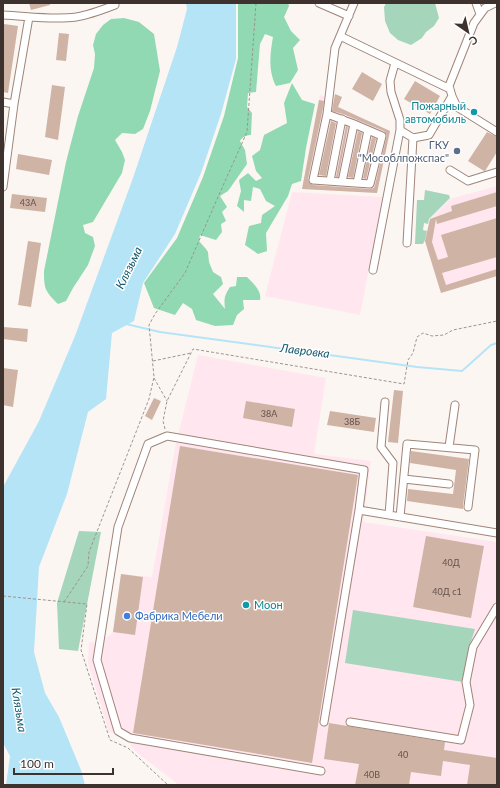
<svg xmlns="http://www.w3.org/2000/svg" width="500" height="788" font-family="Lato,sans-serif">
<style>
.industrial{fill:#ffe6ef}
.green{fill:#a5d5bb}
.forest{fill:#90d9b2}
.water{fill:#b5e4f7}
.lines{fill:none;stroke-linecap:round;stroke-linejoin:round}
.stream{stroke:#b5e4f7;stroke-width:2}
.building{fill:#cfb3a5}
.minor-casing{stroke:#9f8578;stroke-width:9}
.path{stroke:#9c9490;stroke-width:1;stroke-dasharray:3 2;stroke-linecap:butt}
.minor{stroke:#fff;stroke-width:7}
.culture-dot{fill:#0f9aa8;stroke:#fff;stroke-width:1.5}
.service-dot{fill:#5c6f8a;stroke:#fff;stroke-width:1.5}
.shop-dot{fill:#3f7fe0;stroke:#fff;stroke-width:1.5}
.labels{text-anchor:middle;stroke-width:3;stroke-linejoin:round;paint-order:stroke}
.number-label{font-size:9px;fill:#62524b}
.culture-label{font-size:11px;fill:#0d838f;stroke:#fff;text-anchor:end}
.service-label{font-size:11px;fill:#4e5e75;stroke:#fff;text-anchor:end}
.shop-label{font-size:11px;fill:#366cbe;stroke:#fff;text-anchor:start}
.water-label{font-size:12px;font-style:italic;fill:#14586d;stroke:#fff}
</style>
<rect width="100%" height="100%" fill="#fcf6f3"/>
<path class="industrial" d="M335,94L342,97L338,107L390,131L377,193L302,189L320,95L332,99Z
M497,186V276L441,293L425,241L430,219L450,199Z
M292,192L383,197L360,315L265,296Z
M198,355L326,378L314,454L371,461L363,522L497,542V785H179L135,751L126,737L109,732L88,663L89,642L100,643L113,632L121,574L152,577L176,443Z"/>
<path class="green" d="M386,3H435L439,18L434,26L426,32L422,38L411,45L398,40L390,33L385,21L384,7Z
M425,190L449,195L450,198L429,219L428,224L424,223L423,230L427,231L425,240L423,244H415L417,200H424Z
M79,531L101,532L78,651L59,649L57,603Z
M353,610L475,629L470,645L463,682L345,663Z"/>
<path class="forest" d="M238,3H288L289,6L284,17L291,31L300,40L293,48L298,70L290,83L276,86C268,71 270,54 273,37L265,34L260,44L256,92L248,93L247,107L252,113L251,135C247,135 242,137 240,141L245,150L247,164L228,191L220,196L227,207L222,212L226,221L221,224L222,232L216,240L200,235L199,241L206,249L208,252L209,262L213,272L221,277L223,284L213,294L225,309C224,299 224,296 230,287L236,286L237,277H247C253,283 262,291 260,300H243L244,309L237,315L233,325L215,326L196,320L192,309L183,303L175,315L154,308L144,283L177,238L203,177L224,116L238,58Z
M124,18L139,22L154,34L160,71L150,111L143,129L135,134L122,133L115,140L122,152L125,160L122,173L93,222L83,225L85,233L93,237L95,246L88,265L73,288L66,301L58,304C45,291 44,289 44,271L66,162L78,116L94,68L95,54L93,45L96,34L103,25L111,19Z
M292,83L302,100L315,104L306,148L301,181L292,184L288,196L266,233L267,251L258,254L245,245L249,226L261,223L262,215L275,206L266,201L260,189L253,187L251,201L244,200V212L237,206L241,191L239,180L248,173L256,181L262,178L256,171L252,156L260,150L264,135L287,123L284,103Z"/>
<path class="water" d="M186,3H236V59L221,114L201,173L175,234L143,283L134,321L112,333L106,399L88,412L67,494L39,567L34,652L45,693L59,717L81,770L85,785H6L10,756L3,743V487L39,421L75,336L133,178L177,47L187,9Z"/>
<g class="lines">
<path class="stream" d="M126,324L160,332L417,367L462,371L491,345L497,343"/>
</g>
<path class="building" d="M29,3H50V5L31,10Z
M4,24L18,26L8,93L3,92V30Z
M59,33L69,34L66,61L56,60Z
M362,72L382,84L373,101L352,89Z
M415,81L440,96L430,114L404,99Z
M52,85L65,87L58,140L45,137Z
M335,94L342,97L338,107L390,131L377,193L302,189L319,100L324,101L322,113L308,179L309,182L313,185L370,189L374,188L375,185L387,135L384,131L343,114L332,111Z
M331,121L336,123L326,176L319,175Z
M346,126L348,127L338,177H336Z
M358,131L362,133L353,178L348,177Z
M487,132L497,137V152L485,171H484L468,161Z
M372,137L376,139L366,179L363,178Z
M18,154L52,160L49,175L16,169Z
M497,192V206L437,224L436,219L432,242L438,260L448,257L441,235L497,218V257L442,273L446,285L497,269V276L441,293L425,241L430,219L452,211L451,206Z
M12,194L47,198L45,212L10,208Z
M28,241L41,243L31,307L18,305Z
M3,327L28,329L27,342L3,339Z
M3,368L18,370L13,407L3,405Z
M394,390L403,391L398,443L388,442Z
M154,398L161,401L152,420L145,416Z
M246,401L295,409L292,427L243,418Z
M330,411L376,418L374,432L327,425Z
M180,446L358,475L312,763L133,733Z
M411,451L469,459L463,506V509L407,501L408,489L453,494L456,470L410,463Z
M426,536L484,546L471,618L413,607Z
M121,574L143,577L135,635L113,632Z
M329,723L445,742L444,750L497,758V785H467L470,765L443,761L441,776L411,772L409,785H355L359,764L324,759Z"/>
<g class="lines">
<defs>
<path id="minor" d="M319,3L349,16
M476,3L480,14
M495,3L485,8L474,23L449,86L452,96L457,107L497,132
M3,15C27,16 52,20 76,17C89,15 102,10 115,5L114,3
M340,36L450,89
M395,63L390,81L391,92L400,120V130L413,138
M3,102L14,104
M327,114L313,180L370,184L382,136L354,124L327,114L335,48L354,3
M413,138L429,135L452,96
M450,170L468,181L497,172
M330,181L342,119
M342,182L354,124
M357,183L368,130
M3,187L14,104L29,17
M407,243L413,138
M373,270L400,130
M385,402L381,447L393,463L389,515
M449,447L455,405
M404,479L449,484
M400,517L407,444L475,450L468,507
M324,722L359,510
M350,722L461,740L470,705L466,682L473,647L497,607
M321,771L130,738L118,731L97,660L118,527L148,444L167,436L364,470L359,510L497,533"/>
</defs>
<use href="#minor" class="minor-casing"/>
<path class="path" d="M153,361L191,353
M154,378L167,401
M165,429L163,421L167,401L193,349L404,384L408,360L413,353L417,337L423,333L432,336L444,335L453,330L497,321
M3,596L87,604L81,650L110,740L128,748L168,785
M64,602L88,566L89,552L149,399L154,377L149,325L155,314L185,273L218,197L247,132L256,3"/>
<use href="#minor" class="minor"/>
</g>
<g class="culture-dot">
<circle cx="474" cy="112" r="4"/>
<circle cx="246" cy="605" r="4"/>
</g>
<circle class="service-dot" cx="457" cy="151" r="4"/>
<circle class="shop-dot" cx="127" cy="616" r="4"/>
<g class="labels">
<g class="number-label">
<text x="28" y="206">43А</text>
<text x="269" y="417">38А</text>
<text x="352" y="425">38Б</text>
<text x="451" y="566">40Д</text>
<text x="447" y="595">40Д с1</text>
<text x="403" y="758">40</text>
<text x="372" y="778">40В</text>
</g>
<g class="culture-label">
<text x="466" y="110">Пожарный<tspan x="466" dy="13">автомобиль</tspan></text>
<text x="254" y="609" text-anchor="start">Моон</text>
</g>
<g class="service-label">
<text x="449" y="149">ГКУ<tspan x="449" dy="13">"Мособлпожспас"</tspan></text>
</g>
<g class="shop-label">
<text x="135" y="620">Фабрика Мебели</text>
</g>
<g class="water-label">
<text transform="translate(129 268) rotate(-64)" y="4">Клязьма</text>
<text transform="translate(305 351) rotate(7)" y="4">Лавровка</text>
<text transform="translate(19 710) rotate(81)" y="4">Клязьма</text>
</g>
</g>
<rect width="500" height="788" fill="none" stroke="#3d322d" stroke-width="8"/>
<g transform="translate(468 32) rotate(146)" stroke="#ffffff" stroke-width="3" paint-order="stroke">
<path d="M0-3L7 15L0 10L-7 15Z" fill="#3d322d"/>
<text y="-6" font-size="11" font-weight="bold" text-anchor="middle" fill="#3d322d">С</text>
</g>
<path d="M14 768v6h99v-6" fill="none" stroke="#3d322d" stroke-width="2"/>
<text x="20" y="768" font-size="12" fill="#3d322d" stroke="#ffffff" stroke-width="3" paint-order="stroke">100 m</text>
</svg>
